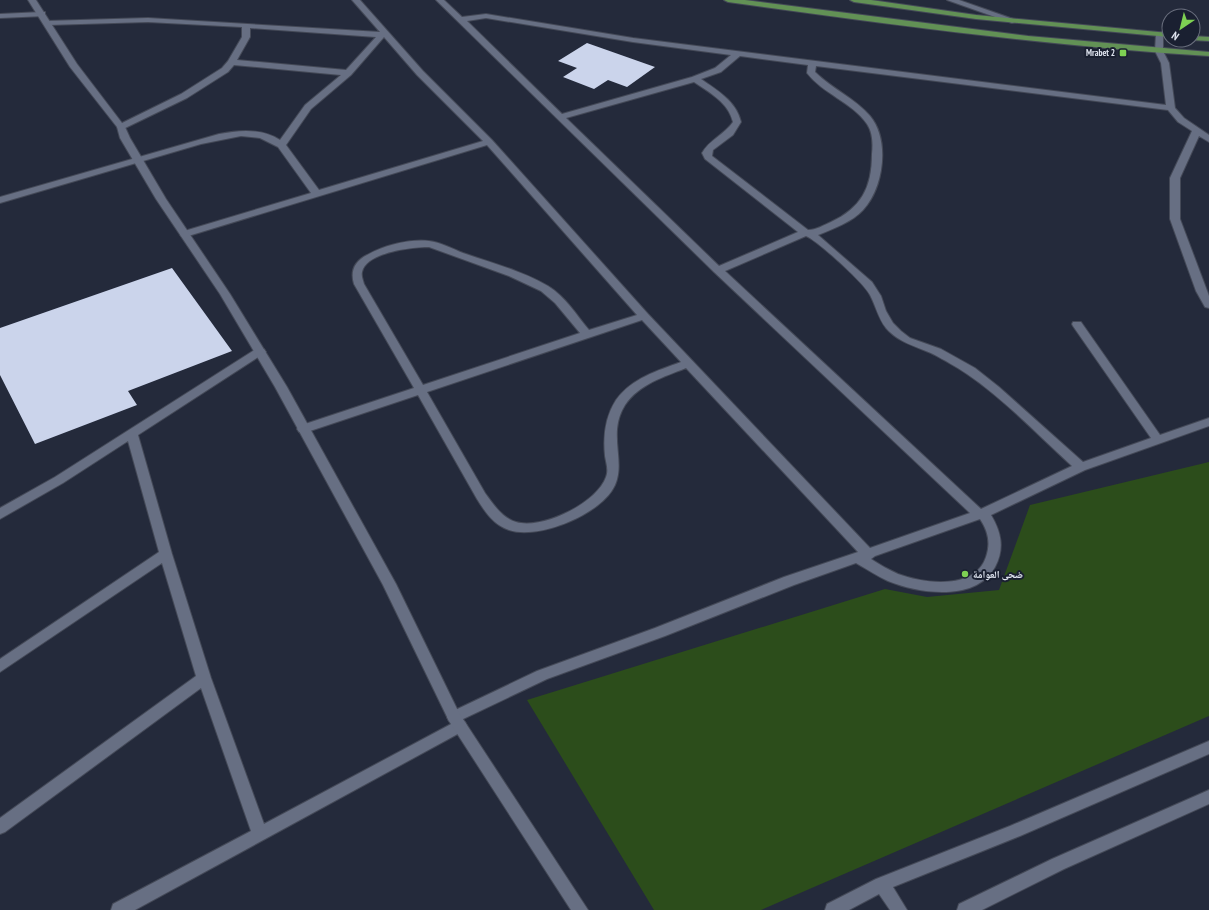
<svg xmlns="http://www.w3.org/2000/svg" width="1209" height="910" font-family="'PT Sans Narrow','Noto Naskh Arabic',sans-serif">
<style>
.green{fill:#2c4d1b}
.building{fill:#cbd4eb}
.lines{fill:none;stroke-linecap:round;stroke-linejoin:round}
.minor-casing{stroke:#444957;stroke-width:2}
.tertiary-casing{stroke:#444957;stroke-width:2}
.primary-casing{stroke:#444957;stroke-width:2}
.minor{fill:#676f83;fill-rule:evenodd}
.tertiary{fill:#676f83;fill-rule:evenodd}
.primary{fill:#629155;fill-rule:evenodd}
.poi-dot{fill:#7ed153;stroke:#1a2031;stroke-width:1.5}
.labels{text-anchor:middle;stroke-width:4;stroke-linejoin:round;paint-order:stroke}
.far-poi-label{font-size:9px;font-weight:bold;fill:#dfe4ef;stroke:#1a2031;text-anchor:end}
.poi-label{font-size:10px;font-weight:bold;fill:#dfe4ef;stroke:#1a2031;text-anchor:start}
</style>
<rect width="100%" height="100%" fill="#242a3b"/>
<path class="green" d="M1209,462V716L761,910H654L527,700L885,589L927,597L999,590L1030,505Z"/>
<path class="building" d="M587,43L655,67L627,87L608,80L594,89L563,77L577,68L558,61Z
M172,268L232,351L128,391L137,405L35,444L0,375V328Z"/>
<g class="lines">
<defs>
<path id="minor" d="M352,0H360L423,71L492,140L648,314L870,548L970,513L714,272L436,0H444L462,17L486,14L633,38L1166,105L1161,63L1155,51L1156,34L1163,32V51L1169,63L1175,108L1184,118L1209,135V142L1199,136L1180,178V219L1209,296V308L1205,307L1196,291L1170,219V178L1192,131L1178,122L1168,110L816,66L815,72C832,89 855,98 870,116C890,140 884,187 863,210C852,222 833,229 818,235L872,282L881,296L886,311L893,323L901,331L910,338L941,349L975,368L999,387L1083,462L1151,438L1073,326L1072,324L1073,322H1081L1160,435L1209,418V426L1085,470L991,515C1001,532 1005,548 995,567C976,602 920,594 888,581C877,576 867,569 856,563L794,585L665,636L547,679L461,720L465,722L467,726L465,730L135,910H111L113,904L251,831L201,688L5,832L0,834V818L196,676L162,563L0,672V659L159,552L128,441L63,483L0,519V508L55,477L256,349H264L266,352L138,435L172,554L211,678L264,824L453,723L449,721L447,717L449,713L537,671L655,628L784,577L858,552L686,368C664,377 639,384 625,405C607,434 626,460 615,485C602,514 539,540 509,530C494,525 485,512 477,499L418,395L307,432H299L297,429L299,426L414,388L354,284C350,271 355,261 367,255C385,245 409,239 429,241C440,242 453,249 463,253C492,263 522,271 548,286C565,296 577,316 589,330L637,315L487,145L185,237L181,236L180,234L181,232L311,193L278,147L260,138L241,136L201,144L0,203V197L219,134C239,130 262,128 280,140L305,105L341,75L234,65L228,72L187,98L121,130L117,127L118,125L181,94L222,68L228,61L242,37V27L148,22L48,25L44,23L45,21L148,18L380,32ZM486,18L633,42L731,55L715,68L692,77L562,114L467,21ZM250,28L376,37L346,70L237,60L250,37ZM384,37L417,75L483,141L319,190L286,145L311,109L351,75ZM740,56L808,65L807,73C823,94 852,102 867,124C873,133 873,144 872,154C872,188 861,208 831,222C824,225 816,230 808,230L712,156L713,150L733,135L741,122C736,101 718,91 701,79L721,72ZM694,82C710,93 728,102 733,122C725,134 709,140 702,153L705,159L798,232L719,266L566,118ZM806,236C818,241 864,283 870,295C876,306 878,318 886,328C899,343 916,346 933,354C944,360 957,367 967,374C1004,399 1039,436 1072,466L981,509L725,271ZM429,247L509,276L541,291L555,303L580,333L423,385L364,284C363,280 361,276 362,272C366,252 413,247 429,247ZM642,320L681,362C657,371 632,378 616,400C605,417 603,437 605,456C606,463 609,470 606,477C597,503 542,530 516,522C502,518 493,504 485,493L427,392ZM980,519C988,531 991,543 986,557C975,590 925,584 898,574C889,570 880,565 871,559L875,556Z
M947,0H959L1019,21L1012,23Z
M42,12H45V16L0,18V14Z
M1209,741V754L1020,836L893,887L907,910H890L879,894L849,910H825L827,904L876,879L1010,826Z
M1209,790V804L1064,869L982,910H957L959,904L1052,859Z"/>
<path id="tertiary" d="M28,0H36L77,64L125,127L130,138L166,199L230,294L287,387L396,584L459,713L588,910H571L449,721L383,585L275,387L220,294L156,199L120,138L117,127L70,67Z"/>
<path id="primary" d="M724,0H745L1028,36L1209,52V56C1048,46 888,24 728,2Z
M850,0H871L976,15L1169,33V37L976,19L854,2Z
M1193,36L1209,37V41L1191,40H1193Z"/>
</defs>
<use href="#minor" class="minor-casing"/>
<use href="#tertiary" class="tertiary-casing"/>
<use href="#primary" class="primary-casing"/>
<use href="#minor" class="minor"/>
<use href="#tertiary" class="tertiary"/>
<use href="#primary" class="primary"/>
</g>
<g class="poi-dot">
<rect x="1119" y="49" width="8" height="8" rx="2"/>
<circle cx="965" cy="574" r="4"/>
</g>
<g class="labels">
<g class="far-poi-label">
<text x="1115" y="56">Mrabet 2</text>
</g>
<g class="poi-label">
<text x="973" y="578">ضحى العوامة</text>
</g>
</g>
<g transform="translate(1181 28) rotate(215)"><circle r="19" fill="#1a2031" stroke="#696e7d"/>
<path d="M0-3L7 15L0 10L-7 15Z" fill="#7ed153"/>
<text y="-6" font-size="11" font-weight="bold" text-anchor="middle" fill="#dfe4ef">N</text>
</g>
</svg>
